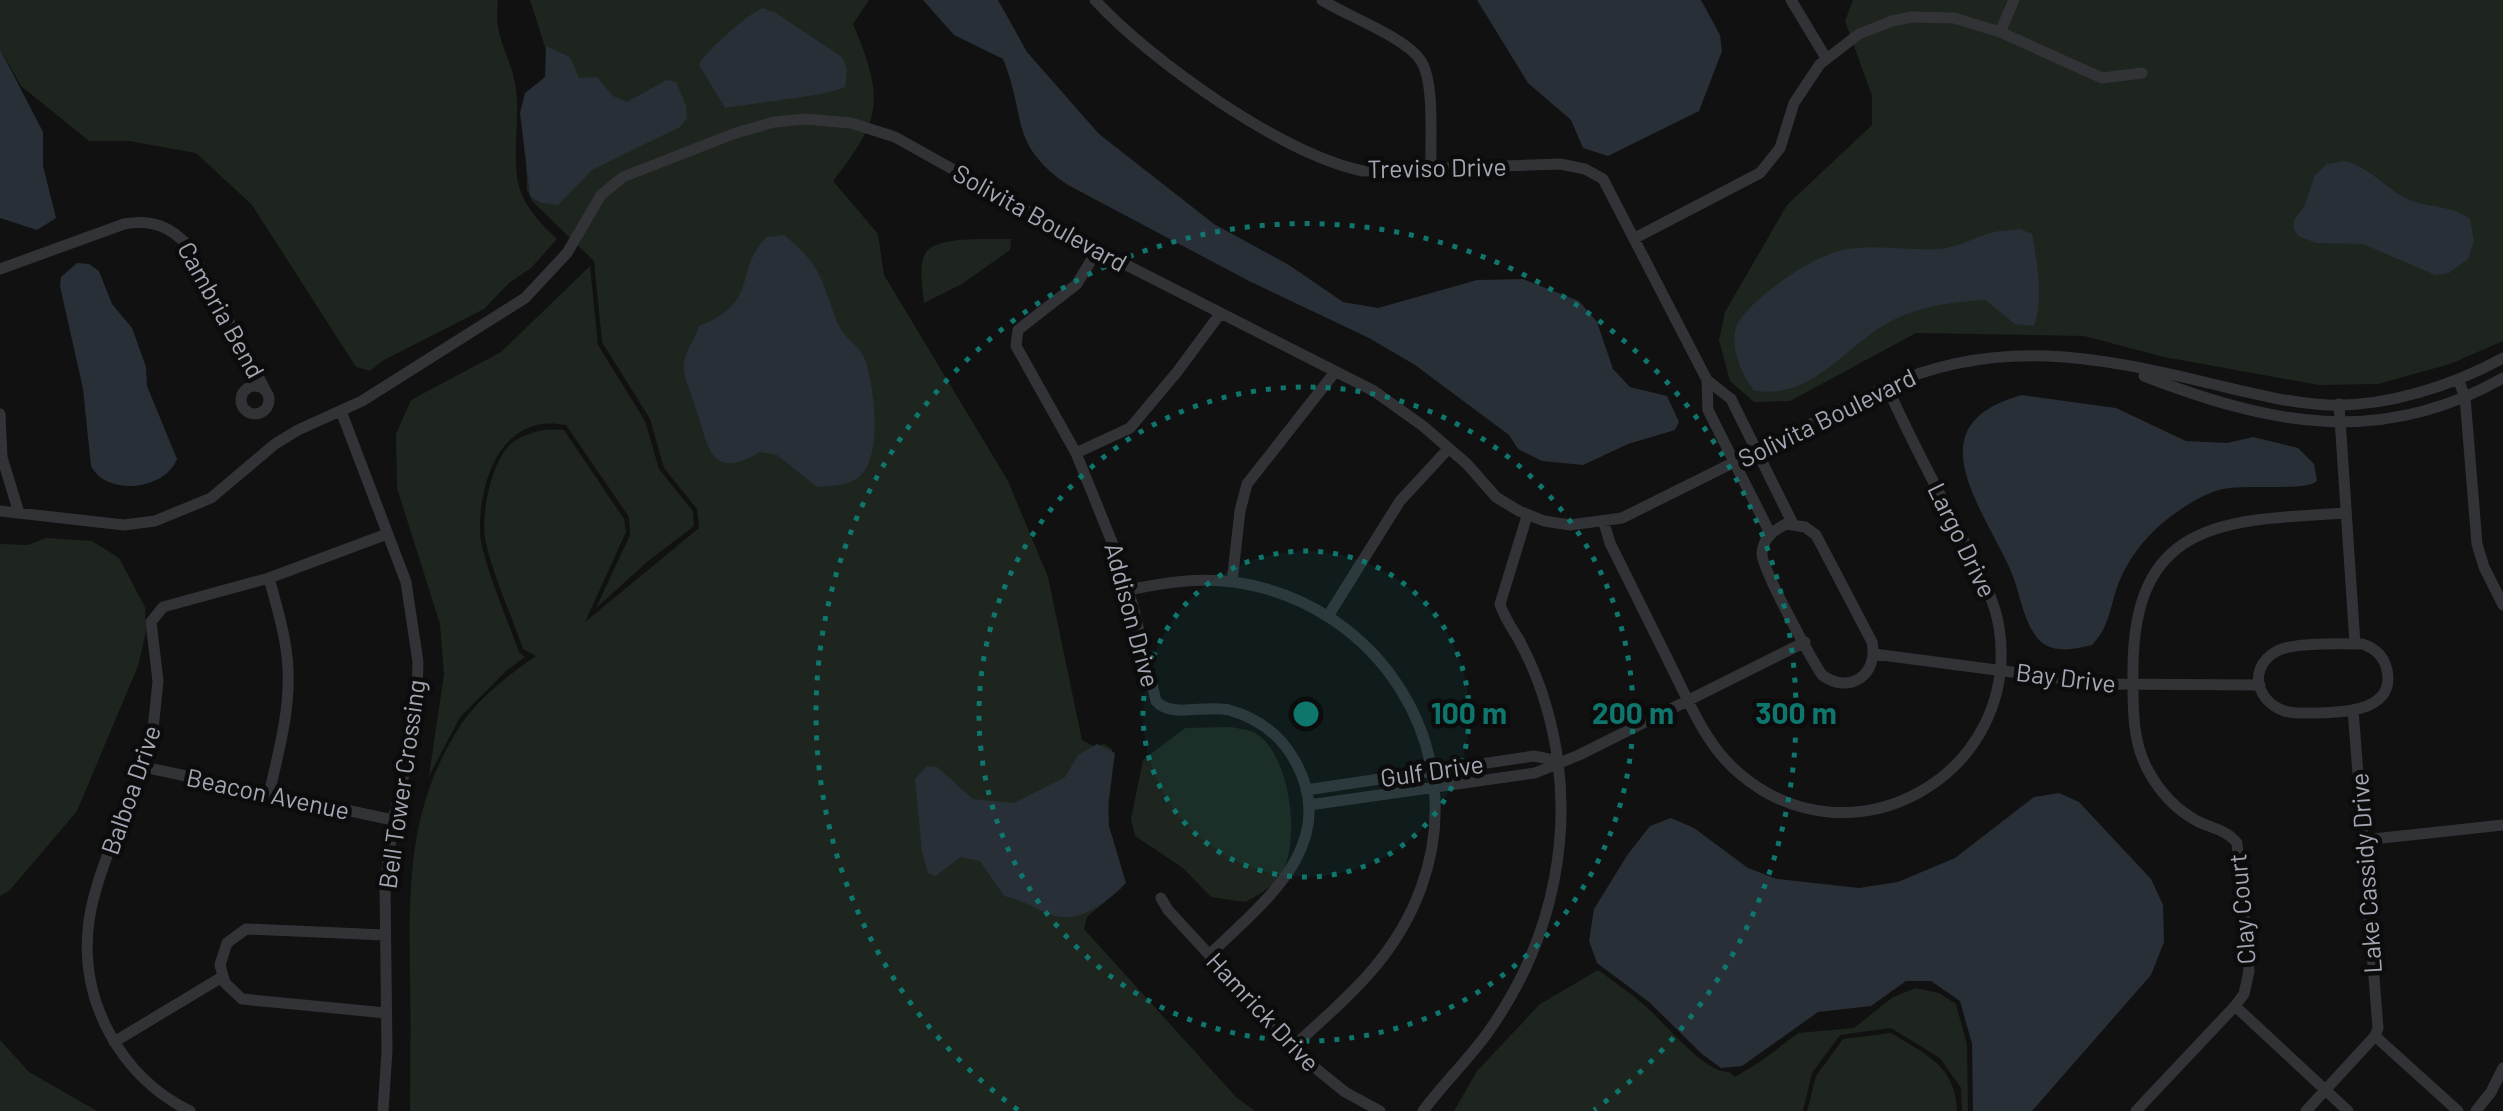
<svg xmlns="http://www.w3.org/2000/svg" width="2503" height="1111" font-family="Barlow,sans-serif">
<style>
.green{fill:#1d251e}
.water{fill:#282f36}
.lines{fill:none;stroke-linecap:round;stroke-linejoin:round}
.street{stroke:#323337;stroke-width:11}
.ring{fill:none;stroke:#0f766e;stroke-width:5;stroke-dasharray:5 10}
.labels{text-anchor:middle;stroke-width:9;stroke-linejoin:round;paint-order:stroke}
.street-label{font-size:25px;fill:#a2a7b3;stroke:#0c0c0d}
.centre{fill:#0f766e;stroke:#0c0c0d;stroke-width:5}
.ring-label{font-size:30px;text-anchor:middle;font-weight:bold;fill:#0f766e;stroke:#0c0c0d;stroke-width:9;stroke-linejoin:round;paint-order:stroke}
</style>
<rect width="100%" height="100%" fill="#111112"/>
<path class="green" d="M0,0H498C493,41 511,53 516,89C520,119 511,162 520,190C527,210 542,225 557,239L531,268L509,283L484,309L384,360L370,371L356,367L252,205L196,153L129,141H89L21,86L0,49Z
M530,0H869L853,24C884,98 883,118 833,181L878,234L884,275L1008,481L1048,577L1082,740L1094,746L1104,744L1112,749C1116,780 1103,809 1111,840C1115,858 1124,870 1122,888L1087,917L1084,929L1236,1097L1255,1111H410C410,1068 411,1024 410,981C409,886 407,806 462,723C480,697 510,674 536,656L523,649C512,616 491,571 485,538C481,514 492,458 512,443C527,432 546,428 564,430L624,519L626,532L585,622L699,528L697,509L664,468L650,419L602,342L594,261L533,202L527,190L525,121L555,78Z
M1853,0H2503V341L2450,364L2378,384L2319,385L2164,357L2084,336L1916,333L1790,401L1754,402L1730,381L1719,340L1725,312L1787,205L1872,125V96L1845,21Z
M1011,239L1010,250L962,284L924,303C923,289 918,267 925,254C935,235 990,240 1011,239Z
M590,266L598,345L645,421L659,469L693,511L694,526L647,562L596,608L630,535L629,517L566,425C502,412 478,481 480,534C482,560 509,624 519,652L525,657L507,670L460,717L429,776L444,674L440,624L397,488L396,434L411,400L501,352Z
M46,538L92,541L119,558L145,607L146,632L138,666L77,811L10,890L0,896V544L28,545Z
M1232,727C1238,729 1249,729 1255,733C1291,753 1303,848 1278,879C1270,889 1256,896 1245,902L1211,897L1183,868L1135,836L1131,819L1143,760L1185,728Z
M1598,970C1613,981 1629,992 1643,1004C1664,1021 1703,1073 1729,1072L1735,1077L1760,1062L1798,1033L1854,1028L1893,997L1916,988L1939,993L1956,1004L1967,1045L1968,1111H1962L1961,1088L1940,1058L1891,1028L1840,1035L1812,1073L1803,1111H1454L1477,1071L1540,1004Z
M1891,1033C1925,1054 1956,1066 1957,1111H1807L1816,1076L1843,1039Z
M0,1040L29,1072L97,1111H0Z"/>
<path class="water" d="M923,0H998L1027,52L1099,134L1214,224L1289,265L1343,302L1378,308L1477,280L1523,279L1579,301L1597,322L1613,369L1630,387L1667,396L1679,422L1675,430L1628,444L1583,465L1542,461L1518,449L1509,435L1415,365L1369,338L1249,281L1068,185C1008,144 1027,117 1003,59L954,35Z
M1477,0H1701L1720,35L1722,51L1699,111L1608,156L1583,148L1571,120L1528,83Z
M763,8L776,13L842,57L847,68L845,87C833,95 746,104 725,108L699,65C703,53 749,13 763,8Z
M546,46L570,57L579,78L597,77L613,96L627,102L666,80L676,82L686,105L687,118L680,127L592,170L558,205L541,203L530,196L520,113L525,93L545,77Z
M0,49L43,132V166L56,218L37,230L0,218Z
M2344,161C2368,166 2382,185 2404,197C2425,209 2448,203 2470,219L2474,241L2468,259L2449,273L2435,275L2363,244L2316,243L2298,236L2294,229V220L2304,207L2315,175L2327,164Z
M2020,229L2032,234C2037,262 2044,299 2034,326L2015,324L1985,300C1947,302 1907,308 1875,331C1836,358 1808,398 1755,391C1741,377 1727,340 1739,321C1757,294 1815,254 1847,249C1877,244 1909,251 1939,249C1959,247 1973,238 1990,233C1999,230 2010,231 2020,229Z
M784,235C825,268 820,281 839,326C845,339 861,346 866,362C874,390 885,462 855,480C843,486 830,486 817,487L777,455L760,452C711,481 709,449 696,409C692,395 682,377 684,363C686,349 695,339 699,326C761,302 733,270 767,237Z
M77,263L89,264L99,271L112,304L132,328L146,367L147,386L177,459C165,490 107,497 91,466L83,389L60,286L61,277Z
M2022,395L2116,408L2186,441L2227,443L2253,437L2298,448L2314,464L2317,481C2305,492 2243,483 2219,490C2201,495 2180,509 2165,521C2146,536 2128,559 2119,582C2110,605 2110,627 2092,645C2075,649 2055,654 2040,641C2023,624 2020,591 2010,569C1980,503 1915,424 2022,395Z
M1097,744L1115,753L1108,803L1109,826L1126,883C1105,903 1078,926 1049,914C1033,907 1022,900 1004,896L980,861L961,857L935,876L928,873L922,852L915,779L927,766L937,767L973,799L1014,803L1065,777L1078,755Z
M2059,793L2079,802L2151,879L2163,905L2164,942L2151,975L2032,1111H1973L1972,1044L1960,1001L1931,981H1906L1871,1006L1818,1012L1742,1066L1721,1068L1702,1054L1649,1002L1597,963L1589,941L1594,909L1628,854L1650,826L1671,818L1694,828L1748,868L1777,879L1859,888L1898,882L1955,858L2034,797Z"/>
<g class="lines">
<path class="street" d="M1095,0C1151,61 1282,154 1363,171L1560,164L1585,169L1603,179L1707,380L1731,399L1793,524
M1322,0C1347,16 1407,38 1421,61C1435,83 1430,141 1431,169
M1791,0L1826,58
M2000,32L2014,0
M1635,238L1760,173L1780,148L1794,103L1820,64L1859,34L1892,21L1912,17L1954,18L2000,32L2102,78L2142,73
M1097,250L1077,284L1018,330L1016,346L1076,453L1114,547L1133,606L1156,701C1172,719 1206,704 1229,710C1257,718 1281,735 1295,761C1342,844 1262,904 1209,955
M0,269L124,224C151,219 171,226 189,247L268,395
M2144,376C2269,424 2380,448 2503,378
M2458,379L2465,397L2477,544L2484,567L2503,605
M1707,380L1708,410L1770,533
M241 400a14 14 0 1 1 28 0a14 14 0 1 1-28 0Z
M2339,404L2355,644
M341,411L406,582L418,662L416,725L393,820L385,887L387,1051L383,1111
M0,414L2,457L19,513
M1076,453L1130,428L1177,372L1220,314
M0,511L124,525L155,521L211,498L275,444L298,430L362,401L525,298L567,253L601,195L623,177L733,134L774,122L805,119L851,123L895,137L1097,250L1374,391L1423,426L1467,464L1496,497L1519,511L1544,521L1570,525L1622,518L1887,386C1997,337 2096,356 2208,383C2247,392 2287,403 2328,405C2386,407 2452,386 2503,358
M1604,523L1610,543C1630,584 1651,625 1671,666C1690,704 1706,746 1740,774C1853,870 2022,774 1999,627C1994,597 1978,570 1965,543C1939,491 1910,440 1887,386
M1786,524L1805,527L1816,535L1872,642C1879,675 1849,695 1822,675C1811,658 1761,568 1762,553C1763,538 1774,530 1786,524Z
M269,578C277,608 287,639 288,670C290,712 278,754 269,794
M1232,582L1240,511L1247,484L1335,372
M1128,590C1163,583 1198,577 1234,582C1380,603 1472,749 1421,888C1395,959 1347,997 1294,1046
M1328,616L1400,501L1449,448
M2362,644C2375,648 2384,656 2387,670C2397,717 2327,713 2298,713C2261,713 2242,670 2277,651C2294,642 2342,644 2362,644Z
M1874,654L2104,684L2260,685
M2353,710L2378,1028L2375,1036
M144,767L393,820
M1306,790L1534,756L1558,761
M1309,805L1535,773L1579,755L1805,642
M2364,840L2503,825
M1161,898L1168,910L1309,1063L1345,1092L1380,1111
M385,935L246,929L227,943L220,965L225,983L242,999L386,1013
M2235,1006L2348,1111
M2375,1036L2458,1111
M114,1042L222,977
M190,1111C120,1077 78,999 89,921C96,870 132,798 151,749L158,681L151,622L163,607L269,578L387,534
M1423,1111C1443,1084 1467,1061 1486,1035C1555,940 1579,822 1547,709C1540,684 1530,660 1518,638C1511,627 1504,617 1500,604L1527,516
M2136,1111L2235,1006L2244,994L2249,971L2237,843C2227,830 2211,828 2197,821C2177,810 2160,792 2149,772C2131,741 2133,703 2133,668C2134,518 2228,520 2346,513
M2306,1111L2375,1036
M2476,1111L2491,1092L2503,1068"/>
</g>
<circle cx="1306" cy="714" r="163" fill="#0f766e" fill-opacity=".12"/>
<g class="ring">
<circle cx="1306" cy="714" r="163"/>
<circle cx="1306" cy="714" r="327"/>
<path d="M1018 1110A490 490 0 1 1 1594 1110"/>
</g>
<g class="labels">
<g class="street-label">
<text transform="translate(1437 168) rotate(-1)" y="9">Treviso Drive</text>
<text transform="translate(1040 218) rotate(29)" y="9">Solivita Boulevard</text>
<text transform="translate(221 310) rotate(61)" y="9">Cambria Bend</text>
<text transform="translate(1827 418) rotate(-26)" y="9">Solivita Boulevard</text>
<text transform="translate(1962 540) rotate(64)" y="9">Largo Drive</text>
<text transform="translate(1132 615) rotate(75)" y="9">Addison Drive</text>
<text transform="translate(2066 678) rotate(7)" y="9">Bay Drive</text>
<text transform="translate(1432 771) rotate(-8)" y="9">Gulf Drive</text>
<text transform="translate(402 784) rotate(-82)" y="9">Bell Tower Crossing</text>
<text transform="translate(131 790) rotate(-71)" y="9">Balboa Drive</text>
<text transform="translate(268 794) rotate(12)" y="9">Beacon Avenue</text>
<text transform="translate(2366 873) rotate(-94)" y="9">Lake Cassidy Drive</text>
<text transform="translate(2242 909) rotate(-95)" y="9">Clay Court</text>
<text transform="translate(1263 1012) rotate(47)" y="9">Hamrick Drive</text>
</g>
</g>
<circle cx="1306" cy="714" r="15" class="centre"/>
<g class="ring-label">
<text x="1469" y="724">100 m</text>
<text x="1633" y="724">200 m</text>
<text x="1796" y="724">300 m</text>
</g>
</svg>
